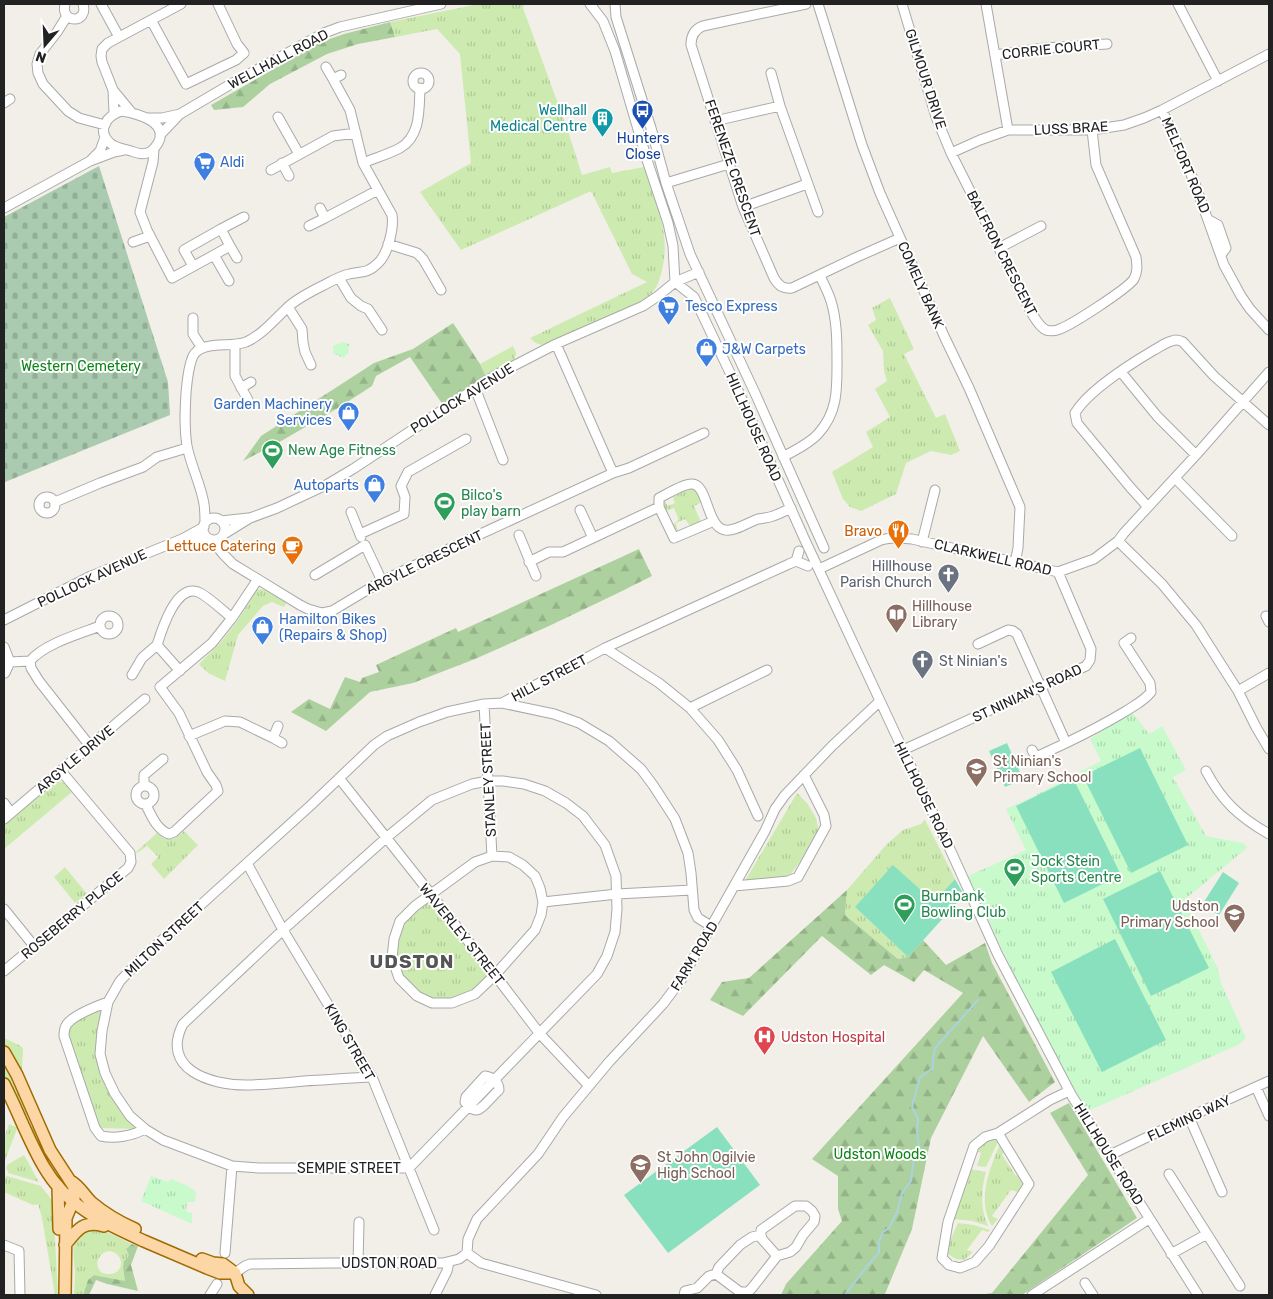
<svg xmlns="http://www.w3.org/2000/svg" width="1273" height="1299" font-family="Rubik,sans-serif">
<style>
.grass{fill:url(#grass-tufts);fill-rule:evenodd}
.forest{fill:url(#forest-firs)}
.cemetery{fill:url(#cemetery-stones)}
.park{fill:url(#park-tufts)}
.pitch{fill:#88e0be}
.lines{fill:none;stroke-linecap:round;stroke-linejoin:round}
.stream{stroke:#aad3df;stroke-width:2}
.minor-casing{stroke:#a9a9a9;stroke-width:11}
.major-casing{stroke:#a06b00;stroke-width:14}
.minor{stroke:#fff;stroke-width:9}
.major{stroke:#fcd6a4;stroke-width:11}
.labels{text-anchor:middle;stroke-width:4;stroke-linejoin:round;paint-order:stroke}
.street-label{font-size:14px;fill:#222;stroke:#fff}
.culture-label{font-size:14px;fill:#0d838f;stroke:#fff;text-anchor:end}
.transit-label{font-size:14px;fill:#164399;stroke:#fff}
.shop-label{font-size:14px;fill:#366cbe;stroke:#fff;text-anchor:start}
.park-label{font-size:14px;fill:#0c8416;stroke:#fff}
.leisure-label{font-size:14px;fill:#27864d;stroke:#fff;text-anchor:start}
.food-label{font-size:14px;fill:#c56008;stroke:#fff;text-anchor:end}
.worship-label{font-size:14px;fill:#5b616d;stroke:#fff;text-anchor:end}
.education-label{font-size:14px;fill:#785e54;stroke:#fff;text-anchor:start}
.health-label{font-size:14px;fill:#be3a42;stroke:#fff;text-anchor:start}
.district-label{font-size:19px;font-weight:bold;letter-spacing:1px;fill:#555;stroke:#fff}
</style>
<defs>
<pattern id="grass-tufts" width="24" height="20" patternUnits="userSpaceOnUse" patternTransform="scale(1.25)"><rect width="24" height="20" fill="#cdebb0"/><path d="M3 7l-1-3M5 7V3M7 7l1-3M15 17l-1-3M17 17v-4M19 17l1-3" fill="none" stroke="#b0c997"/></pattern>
<pattern id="forest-firs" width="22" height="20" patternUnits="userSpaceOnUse" patternTransform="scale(1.25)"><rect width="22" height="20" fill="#add19e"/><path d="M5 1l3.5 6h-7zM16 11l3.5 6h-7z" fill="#95b388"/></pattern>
<pattern id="cemetery-stones" width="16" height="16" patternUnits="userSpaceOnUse" patternTransform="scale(1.25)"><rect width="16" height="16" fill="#aacbaf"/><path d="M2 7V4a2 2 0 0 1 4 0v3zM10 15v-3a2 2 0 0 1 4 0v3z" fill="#92ae96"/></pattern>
<pattern id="park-tufts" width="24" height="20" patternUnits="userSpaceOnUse" patternTransform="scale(1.25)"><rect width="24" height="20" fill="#c8facc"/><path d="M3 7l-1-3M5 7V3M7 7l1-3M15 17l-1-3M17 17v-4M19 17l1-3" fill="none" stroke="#acd6af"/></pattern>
</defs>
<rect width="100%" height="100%" fill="#f2efe9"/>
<path class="grass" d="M475,4H524L523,8L568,131L582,175L610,167L612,173L644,167C656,200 671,235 662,270C660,279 657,288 651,294C641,305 624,310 611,316C590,325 570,335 549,344C540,346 536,344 530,338L647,282L632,274L591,191L461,250L420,192L471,163L460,54L437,29L395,37L390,22L469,6Z
M890,298L914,349L904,354L936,418L945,414L960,451L951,455L931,451L906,463L896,494L861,511L850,507L843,499L832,472L873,447L866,432L890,417L875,389L887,381L884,371L883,351L868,325L876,320L872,308Z
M513,346L516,353L514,360L486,377L480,364Z
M690,487L696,489L702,502L694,506L701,522L690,526L685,519L676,523L678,532L675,531L672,525L679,520L674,508L667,511L666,510H665L662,503L663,499L668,506L675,503L672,495Z
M262,589L266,590L287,602L284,607L272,602L263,606L238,635L225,681L208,673L199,664L221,642L236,623L257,590Z
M57,781C65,782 67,786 72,792L4,849V824L52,784Z
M797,793L807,803L816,818L819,831L813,843L791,874L779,879L745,881Z
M925,820L955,879L935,902L855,907L908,957L898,959L845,915L847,890L886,845L903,830L921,824Z
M184,831L198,845L164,879L151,864L158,857L147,846L137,853L136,852L157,833C167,843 175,840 184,831Z
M65,867L87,894L75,903L54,877Z
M430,894L495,975L474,994L432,1003L399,978L394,939L400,921Z
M108,1002L100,1053L115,1094L145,1129L95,1128L64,1036L68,1023Z
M4,1038L19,1045L23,1048L22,1070L4,1045Z
M4,1060L29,1114L23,1116L12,1092L4,1076Z
M9,1124L16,1127L17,1129L4,1163V1138Z
M34,1126L66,1181L62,1184L57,1179L29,1129Z
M994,1138L998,1142L986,1167L977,1166L981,1153L976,1151C980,1143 985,1141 994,1138Z
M1001,1142L1006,1150L1002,1155L1016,1176L1020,1174L1026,1181L1018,1192L1011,1190L992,1216L998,1219L992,1226C976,1200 990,1167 1001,1142Z
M24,1155L39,1182L8,1173V1171L6,1169L7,1165Z
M969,1169L986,1172C981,1189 980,1209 988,1226L972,1221L953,1219Z
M7,1176L41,1186L53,1202L58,1295H55L42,1218L38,1204L33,1205L4,1192V1178Z
M958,1223L974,1225L990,1230L988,1232L982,1230L967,1250L973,1252L964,1260L956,1259L946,1253L947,1240L950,1241Z
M101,1229L132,1244L126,1249L129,1254L123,1268L125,1281L94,1275L88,1280L83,1295H74C74,1289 75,1282 75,1275C75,1266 71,1246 76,1239C82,1231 91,1230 101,1229ZM109,1251C125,1253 125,1274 109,1274C94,1275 93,1254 109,1251Z"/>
<path class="forest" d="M390,22L395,37L358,44L327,54L270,84L243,107L214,110L211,105L321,42L344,34Z
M453,323L480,364L486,377L443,405L410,357L376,376L372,386L338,408L283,440L243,461L261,436L374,363L413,349Z
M639,549L652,576L616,594L549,626L475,659L413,683L370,692L326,731L291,712L309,699L330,709L345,677L360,682L362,678L379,672L376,665L456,628L458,632Z
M847,890L845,915L898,959L908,957L923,940L946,965L985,943L992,963L1055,1082L1029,1102L983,1036L931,1138L912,1229L885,1294L886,1295H781L786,1284L842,1221L838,1209V1176L812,1159L963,993L924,970L914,982L884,965L871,975L822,936L743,1016L710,1000L722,982L749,978Z
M1069,1103L1137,1218L1022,1295H979L992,1293L1088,1175L1050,1113Z
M132,1244L138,1246L131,1265L138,1291L107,1284L96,1280L89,1295H83L88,1280L94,1275L125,1281L123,1268L124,1261C130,1257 129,1254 126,1249Z"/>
<path class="cemetery" d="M99,166L168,382L170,415L5,482L4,478V217Z"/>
<path class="park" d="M342,342L349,344L348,353L343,358L333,353V346Z
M1132,712L1149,734L1162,726L1186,770L1173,777L1206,836L1243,843L1247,847L1242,852L1184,900L1217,967L1221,983L1246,1038L1238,1045L1088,1111L1060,1065L1036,1022L968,876L1026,850L1006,809L1032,797L1101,761L1090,739Z
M151,1176L168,1182L171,1179L188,1186L196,1192L195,1202H187L186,1212L192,1213V1224L141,1201Z"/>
<path class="pitch" d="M1007,743L1023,779L1005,787L989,751Z
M1140,748L1188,845L1131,873L1083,776Z
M1073,778L1121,875L1064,903L1016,806Z
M893,865L934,902L955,879L964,895L908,957L855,907Z
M1160,871L1209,968L1151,996L1103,899Z
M1223,872L1239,883L1219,915L1202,905Z
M1115,939L1166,1040L1102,1072L1051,972Z
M717,1127L760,1185L668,1253L624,1195Z"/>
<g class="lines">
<path class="stream" d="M845,1295L868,1265L879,1253V1242L883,1232L889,1228L897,1212L902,1193L911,1181L913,1164L919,1148L917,1131L918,1119L912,1107L920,1077L933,1068V1060L935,1048L978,1000"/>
<defs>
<path id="minor" d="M65,4C60,24 89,24 83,4
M101,4L119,37
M590,4L603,21L615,51L647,160L668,223L673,246L675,282L694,297L732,377L804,538L903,750L949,847L998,955L1072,1096L1198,1295
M615,4L616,17L651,128L666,183L690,254L755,393L824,548
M806,4L703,26C695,29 691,36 691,45L743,207L774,278C779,286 783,289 792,288L857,257L900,238
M818,4L862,145L880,193L945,338L969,388L1020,507L1018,548L1015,563
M902,4L936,117L951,153L1031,312C1035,318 1039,327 1046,330C1048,331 1055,331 1057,330C1069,327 1127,289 1134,279C1138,271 1137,265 1136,257L1096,165L1092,130
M986,4L1008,130
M1178,4L1218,81
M67,16L57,32L40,54L37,64L38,73L43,84L68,111L79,118L105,125
M151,20L186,84L236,60L244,53L237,44L218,4
M995,55L1045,48L1107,44
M326,67L333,79L341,75
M771,73L780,106L818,212
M413 81a8 8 0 1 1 16 0a8 8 0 1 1-16 0Z
M113,90L132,113
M4,103L10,99
M1162,110L1194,181L1224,265L1241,296L1250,309L1269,330
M121,111C136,113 170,122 158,143C155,148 152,152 147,153C142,155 136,153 131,151C124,149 115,148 110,143C96,130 107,116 121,111Z
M114,113L113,90L102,62L101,56L102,49L108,43L181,4
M278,117L299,154
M148,118H162L180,114L231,84L311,40L324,33L340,27L441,4
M715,121L780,106
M160,135L180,114
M154,149L153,162L140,212L147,230L172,278L214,255L229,281
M951,153L980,140L1008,130H1092L1124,125L1144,118L1162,110L1269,54
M92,159L100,151L105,137
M282,163L289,176
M363,163C375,158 389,154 400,148C421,136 419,109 420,88
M271,170L333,136L356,133
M666,183L729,164
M743,207L807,184
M4,208L90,161L114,152L124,150
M325,218L378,190
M1209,220L1218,225L1226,248L1221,255
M309,226L325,218L320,208
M221,229L244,217
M133,242L150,236
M388,244L417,253L423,259L441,290
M230,246L237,258
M999,248L1041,226
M193,266L184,250L221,229L230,246L214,255
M339,278L351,298L361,306L368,309L382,330
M288,307L302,329L303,342L305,352L311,365
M193,318V334L202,348
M235,345V376L248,400
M1121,372L1157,416L1196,455
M241,388L251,382
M475,388L503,460
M783,457C795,450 809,444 818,434C838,412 837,389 837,362C837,341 837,321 831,301C828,292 824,284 820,276
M613,473L629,468L704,433
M1175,478L1232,536
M39 505a8 8 0 1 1 16 0a8 8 0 1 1-16 0Z
M55,502L100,483L143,467L157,457L187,448
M1148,507L1130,487L1077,423L1075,413C1088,391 1132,363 1154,350C1160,347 1166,342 1172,341C1176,339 1179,340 1183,342L1214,376L1269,425
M580,510L593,538
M351,512L361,537
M203 529a11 11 0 1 1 22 0a11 11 0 1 1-22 0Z
M221,521L248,518
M714,521L674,538L659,507V498C667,494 683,484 691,484C708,482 706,527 725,530C734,532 749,522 758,519C763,518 768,518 773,516C779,514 785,511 791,508
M205,523C205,517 205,511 204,504C201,485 191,466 187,446C184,428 185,411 186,393C187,382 188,367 193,356C201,340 231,348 246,342C262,335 274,320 287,308C294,301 312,291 322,286C330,282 340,276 349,274C361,271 367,274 377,264C388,255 394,228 392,215L363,163L350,110L333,79
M224,534L250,518L277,508L326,485L353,469L494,376L556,344L643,306L658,296L675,282L699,272
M360,534L404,514L405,497L401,486L408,472L466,439
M519,535L536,576
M182,539H209
M212,540L223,554L233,564L300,605L308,609L322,613L332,611L382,581L474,537L613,473L556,344
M1118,541L1162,584L1196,625L1238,691L1256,727L1269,749
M922,542L935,490
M796,561L808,566
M529,562L549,552H563L659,507
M819,569L881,540C892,537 900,538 912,539L1058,572L1094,559L1118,541L1124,533L1196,455L1269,372
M315,575L365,545L382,581
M100 625a9 9 0 1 1 18 0a9 9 0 1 1-18 0Z
M1266,616L1269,622
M4,620L91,576L182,539L204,527
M978,644L1008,630L1013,631L1017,634L1066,743L1036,757L1032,750
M4,647L10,662
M605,648L659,683L690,708L718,740L737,770L758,816
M180,671L157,645C162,629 176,584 198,592C208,596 223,611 232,618
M5,673L10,662L30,661
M132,675L142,658L157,645
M1238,691L1269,673
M502,703L554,714L579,723L609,741L641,769L653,785L675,819L688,853L691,873L694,910L698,918L711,926
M484,704L492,856
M690,708L767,670
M278,726L273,738L282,743
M189,736L225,721L240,722L273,738
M1066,743C1087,733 1106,723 1126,711C1135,705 1144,701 1151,692L1150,683L1124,643L1131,638
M90,746L39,681L31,668L30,661C44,644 79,634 100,626
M903,750L1086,666L1090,660L1091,649L1058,572
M1206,771C1222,801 1239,817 1269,834
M339,778L495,975L540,1034L589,1086
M136 795a9 9 0 1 1 18 0a9 9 0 1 1-18 0Z
M144,786V775L163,759
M4,803L11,813
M146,805C151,815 157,830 169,834L174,832L218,791L216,785L207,772L179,713L160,687L212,643L232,618L258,579
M4,819L145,699
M492,856L509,857L523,865L535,876L540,888L543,902L541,915L535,930L495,975L475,994L452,1003H432L417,996L399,978L392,958L394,939L400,921L415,906L475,862Z
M247,863L283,930L372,1077L434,1230
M734,886L788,881L798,877L826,826L824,815L804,775
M543,902L617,894L692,890
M4,909L34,946
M4,971L128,868L131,862L130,853L61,771
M108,1002C97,1006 75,1014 67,1024C65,1027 64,1031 64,1036L95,1128L101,1136C115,1139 132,1136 145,1129
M485,1076C492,1077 499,1082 499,1090C494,1094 482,1110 476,1110C471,1110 468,1105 465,1102L466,1097Z
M372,1077C349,1078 326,1080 304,1081C285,1083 265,1085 246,1085C210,1085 160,1069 183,1024L283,930L386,838L432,800L472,784L488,781H503L524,784L545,791L566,803L583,816L605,845L616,876L617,909L615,932L607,956L597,974L409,1168H259L232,1166L163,1140L145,1129L130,1116L115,1094L105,1073L100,1054L102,1031L108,1002L120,981L141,959L310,806L374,745L387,736L419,722L447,712L484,704L502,703L605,648L789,564L796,561L799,551
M1256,1087L1269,1116
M1189,1117L1222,1192
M998,1133L1029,1184L989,1246L975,1262L960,1268L949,1265L942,1258L948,1222L974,1146L985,1137L998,1133L1050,1100L1069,1091
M1110,1155L1189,1117L1269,1081
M1169,1174L1207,1234
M795,1206H806L812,1211L815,1216L814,1222L803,1235L796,1247L790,1252L777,1256L762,1239L761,1235V1230Z
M4,1245L19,1251L20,1295
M225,1253L232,1166
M467,1253L468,1239L477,1219L538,1154L563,1117L609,1062L663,1004L681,980L765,831L775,809L785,795L832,746L880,701
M467,1253L481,1263L596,1295
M1171,1254L1207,1234L1240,1286
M358,1264L359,1222
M235,1273L245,1266L250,1264L331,1263H443L459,1259L467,1253
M716,1274L719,1267L740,1245L752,1237L761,1235
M1085,1283L1093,1295
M210,1295L217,1284
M435,1295L447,1271L449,1262
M684,1295L685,1291L697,1288L709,1276L716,1274L740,1292H748L752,1288L777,1256
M1032,1295L1149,1219"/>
<path id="major" d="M4,1052L17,1075L50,1150L74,1187V1199L66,1218L65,1295
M4,1084C18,1111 28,1140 44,1167C67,1207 104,1223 144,1241C165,1250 186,1259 207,1268L220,1273H235
M72,1182C80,1187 84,1195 91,1202C104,1213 119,1222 135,1229
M58,1186L59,1229
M65,1245C77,1230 83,1220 104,1226
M202,1259L213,1263L223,1264L235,1273L239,1286L248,1295"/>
</defs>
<use href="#minor" class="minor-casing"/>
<use href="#major" class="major-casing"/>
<use href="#minor" class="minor"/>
<use href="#major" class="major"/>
</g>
<defs>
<symbol id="bus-pin" viewBox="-11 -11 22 30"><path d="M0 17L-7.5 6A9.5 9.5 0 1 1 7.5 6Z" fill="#1a4fb4" stroke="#fff"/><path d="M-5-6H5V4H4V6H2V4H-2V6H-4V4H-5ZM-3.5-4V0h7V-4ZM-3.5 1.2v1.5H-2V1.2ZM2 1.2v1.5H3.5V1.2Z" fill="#fff"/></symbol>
<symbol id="building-pin" viewBox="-11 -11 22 30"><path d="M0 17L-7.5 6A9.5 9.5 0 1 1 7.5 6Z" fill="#0f9aa8" stroke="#fff"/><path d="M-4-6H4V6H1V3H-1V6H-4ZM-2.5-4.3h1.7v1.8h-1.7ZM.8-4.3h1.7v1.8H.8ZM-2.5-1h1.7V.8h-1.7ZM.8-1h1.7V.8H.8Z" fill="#fff"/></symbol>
<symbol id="supermarket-pin" viewBox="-11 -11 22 30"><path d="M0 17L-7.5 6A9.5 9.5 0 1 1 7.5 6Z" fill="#3f7fe0" stroke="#fff"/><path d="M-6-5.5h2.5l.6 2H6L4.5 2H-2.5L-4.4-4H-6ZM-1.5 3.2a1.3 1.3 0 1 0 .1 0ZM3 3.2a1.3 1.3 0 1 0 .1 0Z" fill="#fff"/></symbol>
<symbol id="shop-pin" viewBox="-11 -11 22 30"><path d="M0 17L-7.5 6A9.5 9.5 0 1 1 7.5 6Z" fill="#3f7fe0" stroke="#fff"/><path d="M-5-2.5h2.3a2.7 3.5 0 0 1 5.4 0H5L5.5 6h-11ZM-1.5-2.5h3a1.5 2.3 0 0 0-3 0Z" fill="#fff"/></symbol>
<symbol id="stadium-pin" viewBox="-11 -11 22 30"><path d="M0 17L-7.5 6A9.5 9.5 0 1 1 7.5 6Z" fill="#2e9e5b" stroke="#fff"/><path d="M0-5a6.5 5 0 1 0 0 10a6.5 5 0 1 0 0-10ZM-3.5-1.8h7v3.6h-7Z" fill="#fff"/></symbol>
<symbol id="restaurant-pin" viewBox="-11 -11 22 30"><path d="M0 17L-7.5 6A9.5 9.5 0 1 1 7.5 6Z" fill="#e8710a" stroke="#fff"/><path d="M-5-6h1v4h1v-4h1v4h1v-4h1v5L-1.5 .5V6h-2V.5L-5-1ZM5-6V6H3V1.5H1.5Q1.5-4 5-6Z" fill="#fff"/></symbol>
<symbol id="cafe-pin" viewBox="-11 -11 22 30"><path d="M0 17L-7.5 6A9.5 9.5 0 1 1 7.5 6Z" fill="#e8710a" stroke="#fff"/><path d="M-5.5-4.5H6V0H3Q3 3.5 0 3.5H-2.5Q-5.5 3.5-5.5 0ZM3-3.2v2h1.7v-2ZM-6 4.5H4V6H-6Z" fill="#fff"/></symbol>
<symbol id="church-pin" viewBox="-11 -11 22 30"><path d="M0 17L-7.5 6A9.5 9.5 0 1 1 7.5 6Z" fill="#6b7280" stroke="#fff"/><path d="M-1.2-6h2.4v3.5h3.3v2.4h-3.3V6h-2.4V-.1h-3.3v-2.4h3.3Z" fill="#fff"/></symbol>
<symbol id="library-pin" viewBox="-11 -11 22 30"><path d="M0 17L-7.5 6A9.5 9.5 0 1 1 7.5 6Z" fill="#8d6e63" stroke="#fff"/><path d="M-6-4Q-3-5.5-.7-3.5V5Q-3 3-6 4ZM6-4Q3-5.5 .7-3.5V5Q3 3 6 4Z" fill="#fff"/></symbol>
<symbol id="school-pin" viewBox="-11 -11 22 30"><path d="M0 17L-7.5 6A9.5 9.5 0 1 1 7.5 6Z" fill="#8d6e63" stroke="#fff"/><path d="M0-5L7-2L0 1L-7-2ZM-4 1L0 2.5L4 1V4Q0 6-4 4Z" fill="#fff"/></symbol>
<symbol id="hospital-pin" viewBox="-11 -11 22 30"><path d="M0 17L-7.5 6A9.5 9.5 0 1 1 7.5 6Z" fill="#e0444e" stroke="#fff"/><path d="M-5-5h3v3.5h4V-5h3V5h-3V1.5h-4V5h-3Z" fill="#fff"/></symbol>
</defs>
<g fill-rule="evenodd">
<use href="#bus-pin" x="630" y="98" width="25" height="34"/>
<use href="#building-pin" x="590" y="106" width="25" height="34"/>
<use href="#supermarket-pin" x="192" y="150" width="25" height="34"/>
<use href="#supermarket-pin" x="656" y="294" width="25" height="34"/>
<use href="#shop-pin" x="694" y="336" width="25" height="34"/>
<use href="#shop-pin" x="336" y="400" width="25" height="34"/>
<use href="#stadium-pin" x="260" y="438" width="25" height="34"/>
<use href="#shop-pin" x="362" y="472" width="25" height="34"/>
<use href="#stadium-pin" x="432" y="490" width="25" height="34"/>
<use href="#restaurant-pin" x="886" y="518" width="25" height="34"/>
<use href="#cafe-pin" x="280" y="534" width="25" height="34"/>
<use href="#church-pin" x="936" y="562" width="25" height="34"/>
<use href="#library-pin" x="884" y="602" width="25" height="34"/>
<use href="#shop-pin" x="250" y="614" width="25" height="34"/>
<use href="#church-pin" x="910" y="648" width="25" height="34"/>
<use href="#school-pin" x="964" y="756" width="25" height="34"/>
<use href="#stadium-pin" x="1002" y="856" width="25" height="34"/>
<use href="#stadium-pin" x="892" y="892" width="25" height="34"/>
<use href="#school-pin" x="1222" y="902" width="25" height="34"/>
<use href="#hospital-pin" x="752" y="1024" width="25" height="34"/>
<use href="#school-pin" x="628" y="1152" width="25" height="34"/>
</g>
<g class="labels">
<g class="street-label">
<text transform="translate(1051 49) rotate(-6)" y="5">CORRIE COURT</text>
<text transform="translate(278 59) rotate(-28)" y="5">WELLHALL ROAD</text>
<text transform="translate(926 79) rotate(72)" y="5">GILMOUR DRIVE</text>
<text transform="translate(1071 128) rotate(-3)" y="5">LUSS BRAE</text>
<text transform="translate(1186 165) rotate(67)" y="5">MELFORT ROAD</text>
<text transform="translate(733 168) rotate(71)" y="5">FERENEZE CRESCENT</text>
<text transform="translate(1002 253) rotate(63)" y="5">BALFRON CRESCENT</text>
<text transform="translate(921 285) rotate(66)" y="5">COMELY BANK</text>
<text transform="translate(462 398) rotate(-32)" y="5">POLLOCK AVENUE</text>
<text transform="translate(754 427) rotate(66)" y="5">HILLHOUSE ROAD</text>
<text transform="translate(993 557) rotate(13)" y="5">CLARKWELL ROAD</text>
<text transform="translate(424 562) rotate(-26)" y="5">ARGYLE CRESCENT</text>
<text transform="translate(92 578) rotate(-25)" y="5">POLLOCK AVENUE</text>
<text transform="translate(549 678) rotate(-28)" y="5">HILL STREET</text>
<text transform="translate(1027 693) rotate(-25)" y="5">ST NINIAN'S ROAD</text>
<text transform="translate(75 759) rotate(-40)" y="5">ARGYLE DRIVE</text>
<text transform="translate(488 780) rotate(-93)" y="5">STANLEY STREET</text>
<text transform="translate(924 795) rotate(64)" y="5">HILLHOUSE ROAD</text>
<text transform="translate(72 915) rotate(-40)" y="5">ROSEBERRY PLACE</text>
<text transform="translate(462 934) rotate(51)" y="5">WAVERLEY STREET</text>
<text transform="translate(164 939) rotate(-43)" y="5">MILTON STREET</text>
<text transform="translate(694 956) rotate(-59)" y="5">FARM ROAD</text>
<text transform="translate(350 1042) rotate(60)" y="5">KING STREET</text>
<text transform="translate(1189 1118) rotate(-25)" y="5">FLEMING WAY</text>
<text transform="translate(1109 1154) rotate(58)" y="5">HILLHOUSE ROAD</text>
<text x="349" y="1173">SEMPIE STREET</text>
<text x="389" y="1268">UDSTON ROAD</text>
</g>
<g class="culture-label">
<text x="587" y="115">Wellhall<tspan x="587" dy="16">Medical Centre</tspan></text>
</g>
<g class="transit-label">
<text x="643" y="143">Hunters<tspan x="643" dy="16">Close</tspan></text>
</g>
<g class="shop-label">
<text x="220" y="167">Aldi</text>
<text x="685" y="311">Tesco Express</text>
<text x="722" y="354">J&amp;W Carpets</text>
<text x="332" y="409" text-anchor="end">Garden Machinery<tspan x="332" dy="16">Services</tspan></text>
<text x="359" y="490" text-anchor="end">Autoparts</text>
<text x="279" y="624">Hamilton Bikes<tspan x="279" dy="16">(Repairs &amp; Shop)</tspan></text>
</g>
<g class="park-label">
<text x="81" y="371">Western Cemetery</text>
<text x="880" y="1159">Udston Woods</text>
</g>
<g class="leisure-label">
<text x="288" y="455">New Age Fitness</text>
<text x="461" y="500">Bilco's<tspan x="461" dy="16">play barn</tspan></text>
<text x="1031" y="866">Jock Stein<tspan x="1031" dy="16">Sports Centre</tspan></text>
<text x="921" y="901">Burnbank<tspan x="921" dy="16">Bowling Club</tspan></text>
</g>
<g class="food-label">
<text x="882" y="536">Bravo</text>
<text x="276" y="551">Lettuce Catering</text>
</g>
<g class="worship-label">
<text x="932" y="571">Hillhouse<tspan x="932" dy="16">Parish Church</tspan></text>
<text x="939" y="666" text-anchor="start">St Ninian's</text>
</g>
<g class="education-label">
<text x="912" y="611">Hillhouse<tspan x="912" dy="16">Library</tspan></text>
<text x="993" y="766">St Ninian's<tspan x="993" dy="16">Primary School</tspan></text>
<text x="1219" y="911" text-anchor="end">Udston<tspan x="1219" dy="16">Primary School</tspan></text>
<text x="657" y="1162">St John Ogilvie<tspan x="657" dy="16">High School</tspan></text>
</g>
<g class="health-label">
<text x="781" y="1042">Udston Hospital</text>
</g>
<g class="district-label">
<text x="412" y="968">UDSTON</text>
</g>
</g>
<rect width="1273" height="1299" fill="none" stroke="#222222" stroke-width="10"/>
<g transform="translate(45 45) rotate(199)" stroke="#ffffff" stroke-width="4" paint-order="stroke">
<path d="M0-4L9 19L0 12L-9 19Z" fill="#222222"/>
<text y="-8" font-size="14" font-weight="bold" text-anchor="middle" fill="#222222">N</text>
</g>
</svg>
